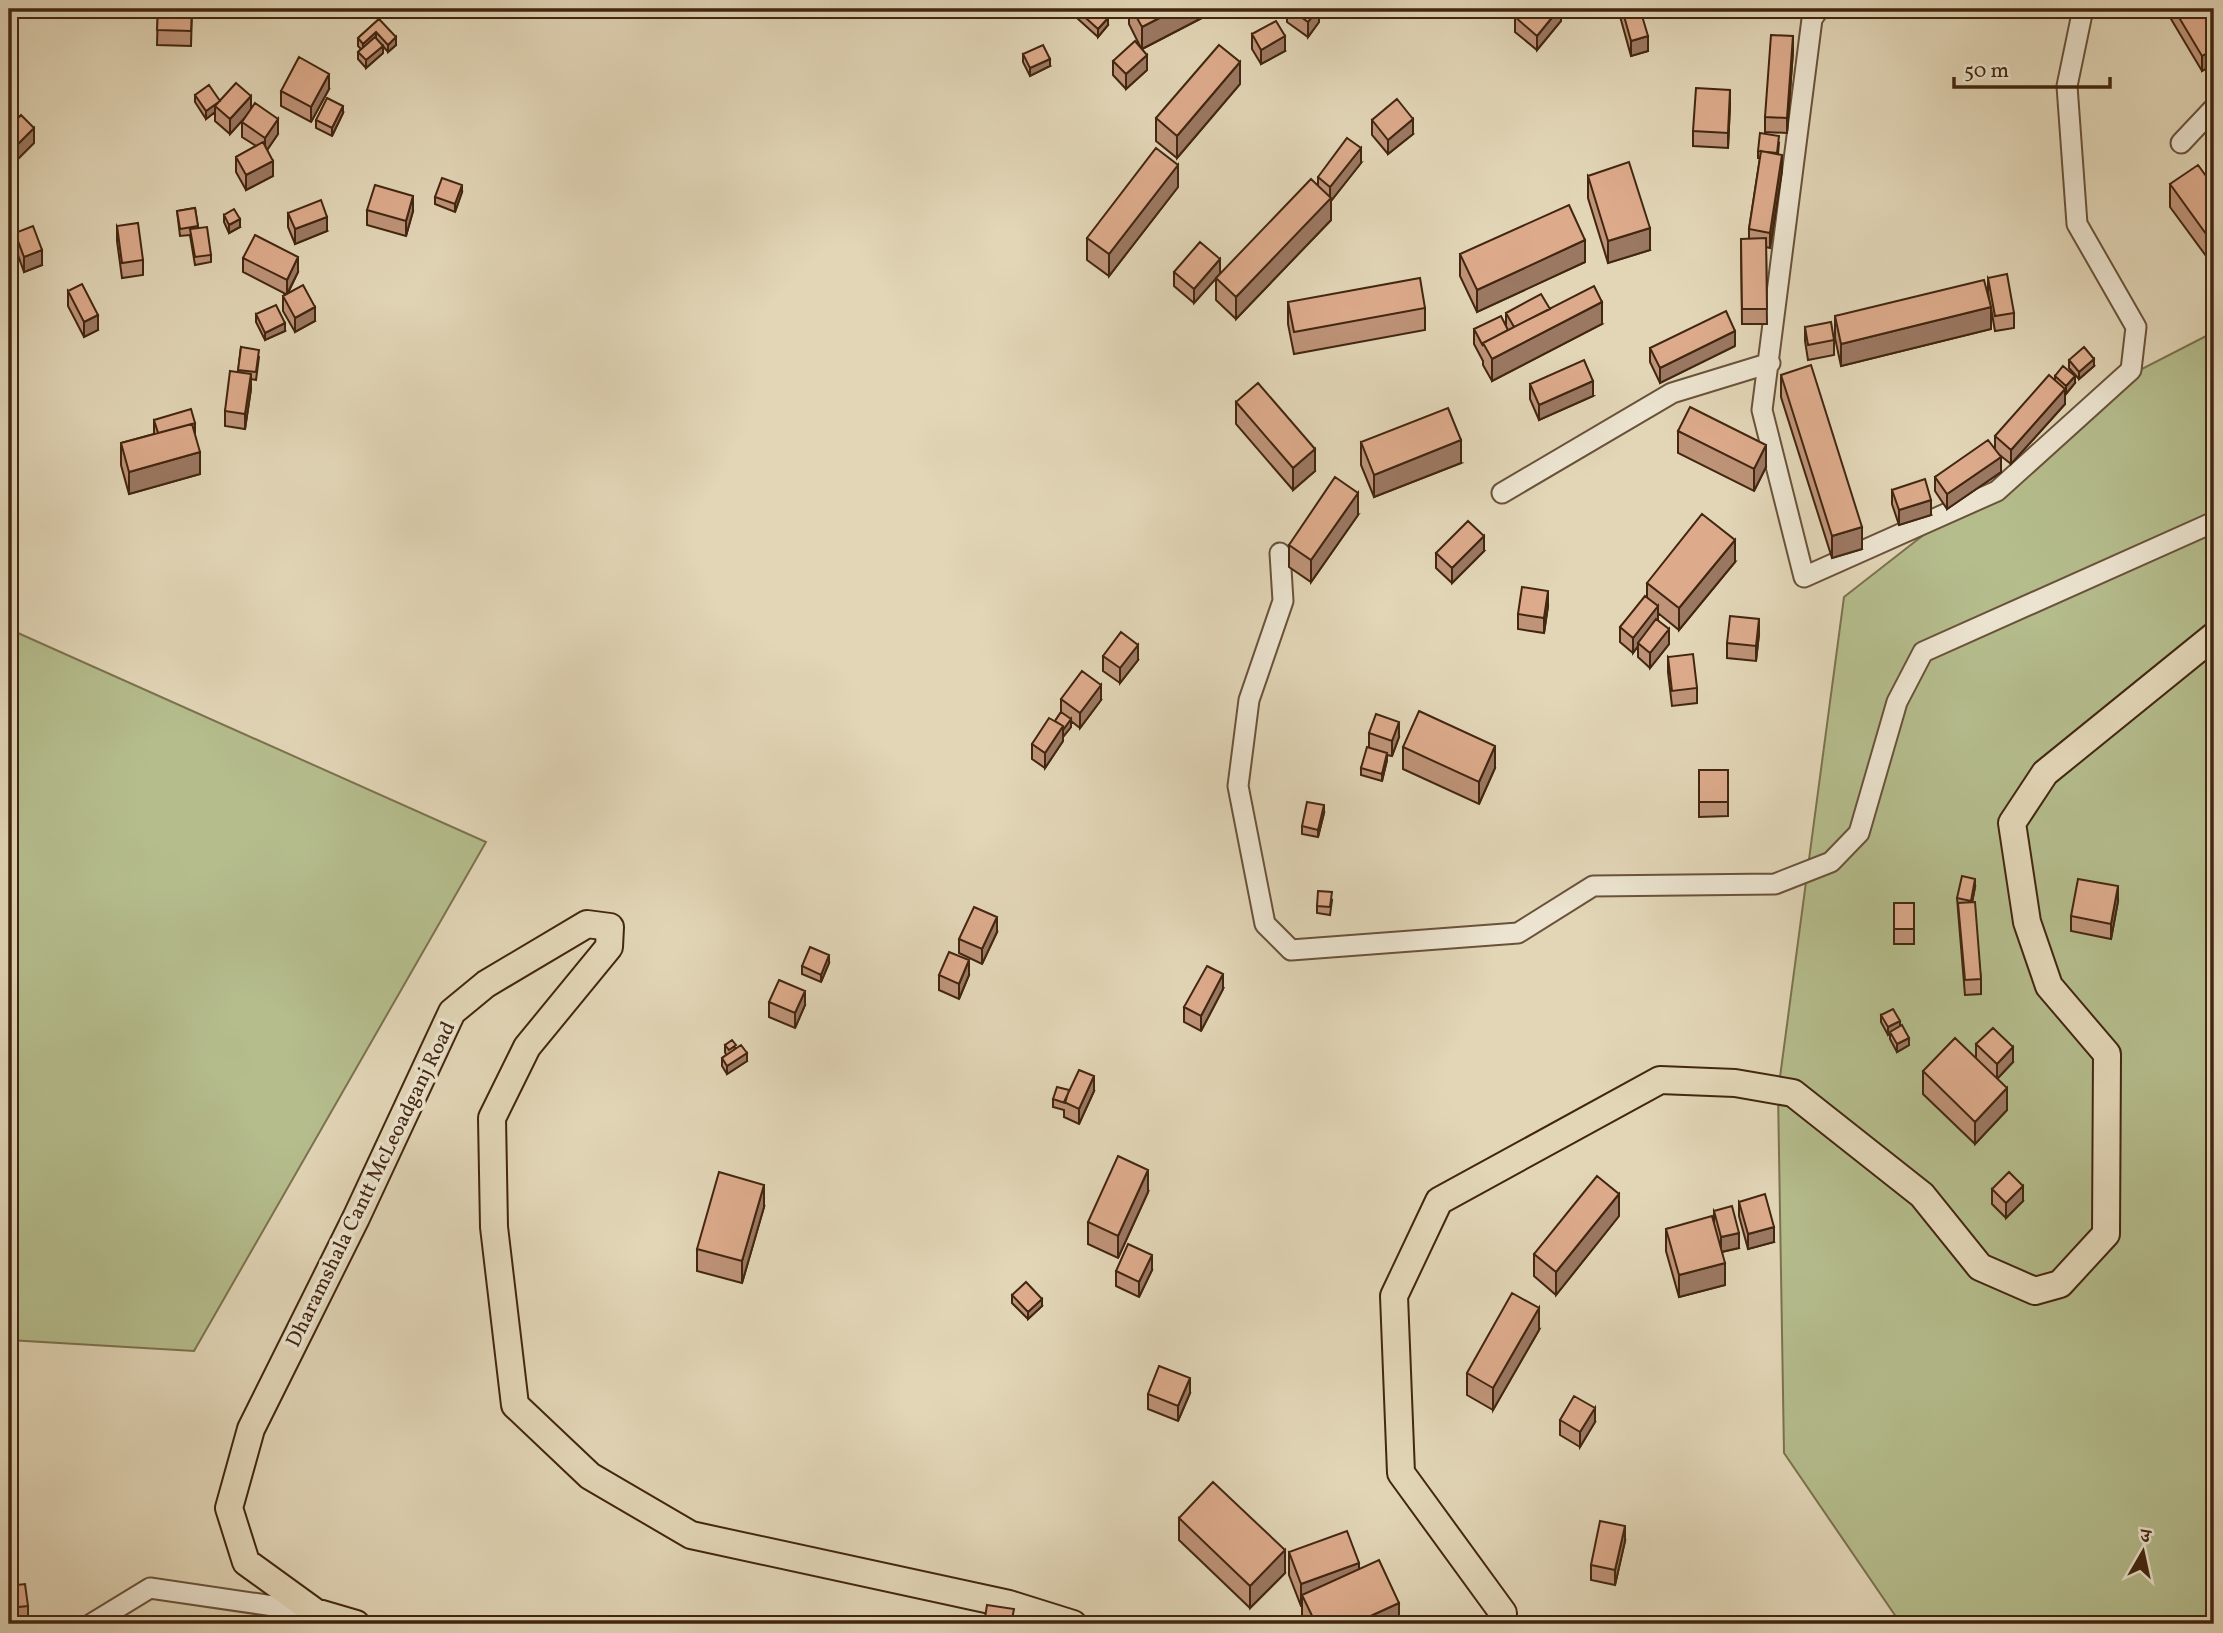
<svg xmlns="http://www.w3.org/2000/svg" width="2223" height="1633" font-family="Vollkorn,'Noto Serif Devanagari',serif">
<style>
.green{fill:#b5bd8d;stroke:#7c724e;stroke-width:2}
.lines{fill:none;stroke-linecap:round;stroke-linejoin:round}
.minor-casing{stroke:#6a523a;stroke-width:23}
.major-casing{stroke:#422610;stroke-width:30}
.minor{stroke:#ece4d0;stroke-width:19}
.major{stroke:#e2d6b7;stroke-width:26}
.wall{fill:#be9378;stroke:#422610;stroke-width:2}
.shaded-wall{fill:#9b7862;stroke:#422610;stroke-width:2}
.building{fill:#ddab8c;stroke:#422610;stroke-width:2}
.labels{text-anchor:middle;stroke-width:7;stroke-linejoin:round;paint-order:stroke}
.street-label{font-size:21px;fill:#422610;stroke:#ece4d0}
</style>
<rect width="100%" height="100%" fill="#e2d6b7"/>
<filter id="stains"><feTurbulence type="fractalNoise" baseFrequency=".00286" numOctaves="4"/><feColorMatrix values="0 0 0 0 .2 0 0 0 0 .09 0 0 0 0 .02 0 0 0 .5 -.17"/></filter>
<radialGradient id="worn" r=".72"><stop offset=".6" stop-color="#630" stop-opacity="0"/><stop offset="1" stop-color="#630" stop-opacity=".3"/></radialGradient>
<path class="green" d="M2214,332V1624H1901L1784,1453L1778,1092L1844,597L2126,377Z
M9,629L486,842L194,1351L9,1340Z"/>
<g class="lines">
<defs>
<path id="minor" d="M1819,9L1812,19L1762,410L1804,577L1997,491L2131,370L2136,327L2077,224L2067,86L2083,9
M2181,143L2214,108
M1502,493L1672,393L1770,363
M1280,553L1283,601L1249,700L1238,786L1265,924L1291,950L1518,933L1593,886L1775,884L1831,862L1859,833L1897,702L1923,652L2214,522
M91,1624L150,1588L314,1612"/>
<path id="major" d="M356,1624L315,1612L246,1562L229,1508L251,1429L356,1218L452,1012L486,984L587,924L610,927L609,947L527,1047L492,1118L494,1227L515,1405L590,1476L691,1535L1009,1604L1073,1624
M1502,1624L1503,1613L1401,1473L1394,1296L1439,1201L1660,1080L1735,1083L1793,1093L1922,1195L1980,1267L2035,1291L2060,1284L2106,1234L2107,1054L2049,986L2027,922L2012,823L2045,773L2214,636"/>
</defs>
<use href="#minor" class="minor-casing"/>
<use href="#major" class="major-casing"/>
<use href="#minor" class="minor"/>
<use href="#major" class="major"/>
</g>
<path class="wall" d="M158,9H192L191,46L157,45Z
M1129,9H1219L1142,49L1147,70L1126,89L1113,75V61L1141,48L1129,24Z
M1287,9H1330L1322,17L1319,14V22L1308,37L1287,22Z
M1561,9V21L1537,50L1515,32V17Z
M1618,9H1640L1648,51L1631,56Z
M1718,9H1735L1732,16Z
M2171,9H2203L2214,28V64L2202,71L2171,19Z
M1077,10L1108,25L1098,37L1077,18Z
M379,19L396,45L388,52L383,46V53L366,68L358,59V52L361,49L358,46V38Z
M1252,34L1285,51L1261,64L1252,49Z
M1793,51L1787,133L1765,132V117Z
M1023,54L1050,66L1030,76L1023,62Z
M1240,84L1177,158L1156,141V118Z
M329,89L311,122L281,106V91Z
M195,95L251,109L278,134L267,150L273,176L246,190L236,172V157L256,146L242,137V122L245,117L230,134L215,121V112L206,119L195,102Z
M1730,105L1728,148L1693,146V131Z
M343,113L332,136L316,128V120Z
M1372,120L1413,134L1388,154L1372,135Z
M2214,139V174L2208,166V144Z
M1779,143L1778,154L1782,170L1770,248L1766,247L1767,324H1742L1741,239H1749V229L1760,158H1758V151Z
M1361,163L1331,201V220L1236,319L1216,300V278L1194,303L1174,286V272L1220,274L1318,185V177Z
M1588,176L1650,250L1608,263L1588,198Z
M2170,184L2214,187V256L2209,260L2170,207Z
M1178,187L1109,276L1087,260V238Z
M462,192L455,212L435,204V197Z
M195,208L198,228L211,255V262L195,265L190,235L180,236L177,211Z
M367,210L413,211L406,236L367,225Z
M288,213L327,231L295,244L288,227Z
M224,215L240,227L229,233L224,222Z
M117,226L143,260V275L122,278L117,241Z
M15,233L42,265L24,272L15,247Z
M1460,254L1585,262L1477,312L1460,276Z
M243,258L298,272L288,293L315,321L295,332L283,311V296L286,294L243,272Z
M2214,264V284L2212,282V267Z
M1988,278L2014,313V328L1995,331L1991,308V329L1841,366L1835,338V316L1990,306L1988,292Z
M68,291L98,330L84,337L68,306Z
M1288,302L1425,308V330L1294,354L1288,324Z
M1550,309L1602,324L1492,381L1483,365V360V361L1474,344V329L1506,326V313Z
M256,314L285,331L265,340L256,322Z
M1805,327L1834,340V355L1808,360L1805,341Z
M1735,346L1660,383L1650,362V348Z
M241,347L259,357L256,380L251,379V389L245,429L225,426V411L238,372Z
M2069,360L2094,366L2079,379L2069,368Z
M1781,375L1862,549L1832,558L1781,397Z
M2055,376L2075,383L2066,394L2065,392V404L2011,464L1997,453L2001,472L1947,509L1935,491V477L1995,449V436L2055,380Z
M1530,384L1593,396L1539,420L1530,399Z
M1236,402L1315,471L1293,490L1236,424Z
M154,420L195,436L200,474L129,494L121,465V443L154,434Z
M1678,431L1766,467L1754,491L1678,453Z
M1361,442L1461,463L1374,497L1361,465Z
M1892,490L1931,515L1899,525L1892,504Z
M1358,515L1311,582L1289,567V545Z
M1484,551L1452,583L1436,568V553Z
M1735,562L1679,630L1658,613V620L1669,644L1650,668L1638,657V646L1633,653L1620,642V627L1647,598V583Z
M1548,606L1544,633L1518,629V614Z
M1759,634L1756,661L1727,658V643Z
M1103,656L1138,660L1120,683L1103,671Z
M1668,657L1697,688V703L1672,706L1668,672Z
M1061,699L1101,700L1080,728L1071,721V727L1063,737V741L1045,768L1032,759V744L1055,721L1061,712Z
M1369,733L1399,737L1392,756L1387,755V760L1382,781L1361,775V768L1369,748Z
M1403,747L1495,768L1479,804L1403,769Z
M1699,770H1728V816L1699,817Z
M1324,813L1318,837L1302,834V826Z
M1975,887L1972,902L1981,979V994L1965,995L1957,898Z
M1332,900L1330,915L1317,913V906Z
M2118,901L2111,939L2071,931V916Z
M1894,903H1914V944H1894Z
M997,932L982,964L959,953V939Z
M829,963L821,982L802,974V966Z
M939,975H969L959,999L939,990Z
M1223,989L1201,1031L1184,1022V1007Z
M769,1002L805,1005L795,1028L769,1017Z
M1881,1015L1900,1027L1909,1045L1897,1052L1890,1039V1034L1888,1035L1881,1022Z
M1976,1044L2013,1062L1997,1079L2007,1110L1975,1144L1923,1094V1071L1976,1059Z
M725,1045L736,1048L747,1061L727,1074L722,1066V1058L726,1055L725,1052Z
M1094,1091L1079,1124L1064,1117V1110L1053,1107V1099L1069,1092Z
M1992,1189L2023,1201L2006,1218L1992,1204Z
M1148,1192L1118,1258L1088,1244V1222Z
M1739,1202L1774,1242L1748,1249L1739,1216Z
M764,1207L742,1283L697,1271V1249Z
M1714,1211L1739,1248L1722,1252L1725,1285L1679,1297L1666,1251V1229L1714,1223Z
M1619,1216L1556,1295L1534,1276V1254Z
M1152,1270L1139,1297L1116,1286V1271Z
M1012,1295L1042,1306L1028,1319L1012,1303Z
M1539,1330L1493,1410L1467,1395V1373Z
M1190,1393L1178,1421L1148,1409V1394Z
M1560,1420L1595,1422L1580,1447L1560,1435Z
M1179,1518L1285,1573L1250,1608L1179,1540Z
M1625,1541L1615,1585L1591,1580V1565Z
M1289,1552L1359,1569L1399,1624H1305L1302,1617V1606H1301L1289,1575Z
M9,1586L28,1606V1621L9,1623Z"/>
<path class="shaded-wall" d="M1177,9H1219L1142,49V27Z
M1318,9H1319V22L1308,37V22Z
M1322,9H1330L1322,17Z
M1559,9H1561V21L1537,50V36Z
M1108,18V25L1098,37V29Z
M376,32V39L363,51V44Z
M1285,36V51L1261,64V50Z
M1648,36V51L1631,56V41Z
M1793,36V51L1787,133V118Z
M396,37V45L388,52V45Z
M383,46V53L366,68V60Z
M2214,49V64L2202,71V56Z
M1147,55V70L1126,89V74Z
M1050,59V66L1030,76V68Z
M1240,62V84L1177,158V136Z
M329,74V89L311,122V107Z
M1730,90V105L1728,148V133Z
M251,96V111L230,134V119Z
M220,101L215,106V112L206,119V111Z
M343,106V113L332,136V128Z
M278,119V134L265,153V138Z
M1413,119V134L1388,154V140Z
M34,128V143L9,168V153Z
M1361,148V163L1331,201V220L1236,319V297L1330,198V187Z
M1782,155V170L1770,248V233Z
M273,161V176L246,190V175Z
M1178,165V187L1109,276V254Z
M462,185V192L455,212V204Z
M413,196V211L406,236V221Z
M327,217V231L295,244V229Z
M240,219V227L229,233V225Z
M1650,228V250L1608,263V241Z
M2214,234V256L2209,260V238Z
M1585,240V262L1477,312V290Z
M42,250V265L24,272V257Z
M298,257V272L287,294V280Z
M1220,259V274L1194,303V289Z
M1602,302V324L1492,381V359Z
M315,307V321L295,332V318Z
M1991,307V329L1841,366V344Z
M98,315V330L84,337V322Z
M285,323V331L265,340V333Z
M1735,331V346L1660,383V368Z
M2094,359V366L2079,379V372Z
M251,374V389L245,429V414Z
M2075,376V383L2066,394V386Z
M1593,381V396L1539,420V405Z
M2065,389V404L2011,464V450Z
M195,423V437L158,433Z
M1461,440V463L1374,497V475Z
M1766,445V467L1754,491V469Z
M1315,449V471L1293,490V468Z
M200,452V474L129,494V472Z
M2001,457V472L1947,509V494Z
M1358,493V515L1311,582V560Z
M1931,500V515L1899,525V510Z
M1862,527V549L1832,558V536Z
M1484,536V551L1452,583V568Z
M1735,540V562L1679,630V608Z
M1548,591V606L1544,633V618Z
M1658,606V621L1638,643V646L1633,653V638Z
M1759,619V634L1756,661V646Z
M1669,629V644L1650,668V653Z
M1138,645V660L1120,683V668Z
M1101,685V700L1080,728V713Z
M1071,719V727L1063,737V730Z
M1399,722V737L1392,756V741Z
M1063,726V741L1045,768V753Z
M1495,746V768L1479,804V782Z
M1387,753V760L1382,781V774Z
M1324,805V813L1318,837V830Z
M1975,879V887L1971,909V901Z
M2118,886V901L2111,939V924Z
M997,917V932L982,964V949Z
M829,955V963L821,982V975Z
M969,960V975L959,999V984Z
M1223,974V989L1201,1031V1016Z
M805,991V1005L795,1028V1013Z
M1900,1021V1029L1888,1035V1027Z
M1909,1038V1045L1897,1052V1044Z
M2013,1047V1062L1997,1079V1064Z
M747,1053V1061L727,1074V1066Z
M1094,1076V1091L1079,1124V1109Z
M2007,1088V1110L1975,1144V1122Z
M1148,1170V1192L1118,1258V1236Z
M764,1185V1207L742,1283V1261Z
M2023,1186V1201L2006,1218V1203Z
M1619,1194V1216L1556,1295V1272Z
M1774,1227V1242L1748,1249V1234Z
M1739,1233V1248L1721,1252V1237Z
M1152,1255V1270L1139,1297V1282Z
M1725,1263V1285L1679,1297V1275Z
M1042,1299V1306L1028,1319V1312Z
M1539,1308V1330L1493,1410V1388Z
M1190,1378V1393L1178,1421V1406Z
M1595,1408V1422L1580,1447V1432Z
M1625,1526V1541L1615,1585V1570Z
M1285,1550V1573L1250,1608V1586Z
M1359,1563V1585L1302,1595V1606H1301V1584Z
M1399,1603V1624H1353Z"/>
<path class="building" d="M158,9H192L191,31L157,30Z
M1078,9H1098L1108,18L1098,29L1077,10Z
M1132,9H1177L1142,27Z
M1290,9H1318L1308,22Z
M1522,9H1559L1537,36L1515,17Z
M1622,9H1640L1648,36L1631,41Z
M2174,9H2203L2214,28V49L2202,56Z
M379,19L396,37L388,45L376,32L363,44L358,38Z
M1276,21L1285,36L1261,50L1252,34Z
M1771,35L1793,36L1787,118L1765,117Z
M375,37L383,46L366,60L358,52Z
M1135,41L1147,55L1126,74L1113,61Z
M1043,45L1050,59L1030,68L1023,54Z
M1219,45L1240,62L1177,136L1156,118Z
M299,57L329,74L311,107L281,91Z
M236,83L251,96L230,119L215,106Z
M209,85L220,101L206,111L195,95Z
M1696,88L1730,90L1728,133L1693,131Z
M327,98L343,106L332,128L316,120Z
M1397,99L1413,119L1388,140L1372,120Z
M255,103L278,119L265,138L242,122Z
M21,115L34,128L9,153V127Z
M1760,133L1779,136L1777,153L1758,151Z
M1347,138L1361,148L1330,187L1318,177Z
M2214,139V152L2208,144Z
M263,142L273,161L246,175L236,157Z
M1156,148L1178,165L1109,254L1087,238Z
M1761,151L1782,155L1770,233L1749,229Z
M1629,162L1650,228L1608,241L1588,176Z
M2198,165L2214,187V234L2209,238L2170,184Z
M442,178L462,185L455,204L435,197Z
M1311,179L1331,198L1236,297L1216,278Z
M375,185L413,196L406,221L367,210Z
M321,200L327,217L295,229L288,213Z
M1569,205L1585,240L1477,290L1460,254Z
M195,208L198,226L180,229L177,211Z
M234,209L240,219L229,225L224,215Z
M138,223L143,260L122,263L117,226Z
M33,226L42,250L24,257L15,233Z
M207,227L211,255L195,257L190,229Z
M255,235L298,257L287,280L243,258Z
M1766,238L1767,309H1742L1741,239Z
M1200,242L1220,259L1194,289L1174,272Z
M2007,274L2014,313L1995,316L1988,278Z
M1420,278L1425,308L1294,332L1288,302Z
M1984,280L1991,307L1841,344L1835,316Z
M82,284L98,315L84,322L68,291Z
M303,285L315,307L295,318L283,296Z
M1594,286L1602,302L1492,359L1483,343Z
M1541,294L1550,309L1514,327L1506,313Z
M276,305L285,323L265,333L256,314Z
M1726,311L1735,331L1660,368L1650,348Z
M1501,316L1508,330L1483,343V346L1474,329Z
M1831,322L1834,340L1808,345L1805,327Z
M241,347L259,350L256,372L238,370Z
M2084,347L2094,359L2079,372L2069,360Z
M1584,360L1593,381L1539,405L1530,384Z
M1811,365L1862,527L1832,536L1781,375Z
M2063,366L2075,376L2066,386L2055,376Z
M230,371L251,374L245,414L225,411Z
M2049,375L2065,389L2011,450L1995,436Z
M1258,383L1315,449L1293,468L1236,402Z
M1690,407L1766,445L1754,469L1678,431Z
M1448,408L1461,440L1374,475L1361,442Z
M191,409L195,423L158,433L154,420Z
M192,424L200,452L129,472L121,443Z
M1988,440L2001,457L1947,494L1935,477Z
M1335,477L1358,493L1311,560L1289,545Z
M1925,479L1931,500L1899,510L1892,490Z
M1702,514L1735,540L1679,608L1647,583Z
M1468,521L1484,536L1452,568L1436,553Z
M1522,587L1548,591L1544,618L1518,614Z
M1645,596L1658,606L1633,638L1620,627Z
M1730,616L1759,619L1756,646L1727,643Z
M1656,619L1669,629L1650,653L1638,643Z
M1121,632L1138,645L1120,668L1103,656Z
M1693,654L1697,688L1672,691L1668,657Z
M1082,671L1101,685L1080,713L1061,699Z
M1419,711L1495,746L1479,782L1403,747Z
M1061,712L1071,719L1063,730V726L1055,721Z
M1376,714L1399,722L1392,741L1369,733Z
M1049,718L1063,726L1045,753L1032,744Z
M1367,747L1387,753L1382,774L1361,768Z
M1699,770H1728V802H1699Z
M1307,802L1324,805L1318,830L1302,826Z
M1962,876L1975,879L1971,901L1957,898Z
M2078,879L2118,886L2111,924L2071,916Z
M1318,891L1332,892L1330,907L1317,906Z
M1975,902L1981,979L1965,980L1958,903Z
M1894,903H1914V929H1894Z
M974,907L997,917L982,949L959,939Z
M810,947L829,955L821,975L802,966Z
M949,952L969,960L959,984L939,975Z
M1207,966L1223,974L1201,1016L1184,1007Z
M779,980L805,991L795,1013L769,1002Z
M1893,1009L1900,1021L1888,1027L1881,1015Z
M1902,1025L1909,1038L1897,1044L1890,1032Z
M1993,1028L2013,1047L1997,1064L1976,1044Z
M1955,1038L2007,1088L1975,1122L1923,1071Z
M732,1040L736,1045L729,1050L725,1045Z
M741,1045L747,1053L727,1066L722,1058Z
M1079,1070L1094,1076L1079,1109L1064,1102Z
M1057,1087L1069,1090L1065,1103L1053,1099Z
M1118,1156L1148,1170L1118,1236L1088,1222Z
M719,1172L764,1185L742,1261L697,1249Z
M2009,1172L2023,1186L2006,1203L1992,1189Z
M1597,1176L1619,1194L1556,1272L1534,1254Z
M1765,1194L1774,1227L1748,1234L1739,1202Z
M1732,1206L1739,1233L1721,1237L1714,1211Z
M1712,1216L1725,1263L1679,1275L1666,1229Z
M1128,1244L1152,1255L1139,1282L1116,1271Z
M1026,1282L1042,1299L1028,1312L1012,1295Z
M1512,1293L1539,1308L1493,1388L1467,1373Z
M1159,1366L1190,1378L1178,1406L1148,1394Z
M1574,1396L1595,1408L1580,1432L1560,1420Z
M1213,1482L1285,1550L1250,1586L1179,1518Z
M1600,1521L1625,1526L1615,1570L1591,1565Z
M1347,1531L1359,1563L1301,1584L1289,1552Z
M1379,1560L1399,1603L1353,1624H1316L1302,1595Z
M25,1584L28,1606L9,1608V1586Z
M987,1605L1014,1609L1011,1624H984Z"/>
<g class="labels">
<g class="street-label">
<text transform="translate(370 1184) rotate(-64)" y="7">Dharamshala Cantt McLeoadganj Road</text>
</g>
</g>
<rect width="2223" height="1633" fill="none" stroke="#e2d6b7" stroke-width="35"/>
<rect x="10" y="10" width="2202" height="1612" fill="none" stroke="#422610" stroke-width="3.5"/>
<rect x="18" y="18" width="2188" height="1598" fill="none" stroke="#422610" stroke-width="2"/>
<g transform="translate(2143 1552) rotate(9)" stroke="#ece4d0" stroke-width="5" paint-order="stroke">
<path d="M0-5L12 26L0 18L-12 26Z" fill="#422610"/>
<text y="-10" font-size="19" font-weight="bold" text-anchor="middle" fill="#422610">उ</text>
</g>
<path d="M1954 77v10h156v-10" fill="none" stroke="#422610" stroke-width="3.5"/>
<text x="1964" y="77" font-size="21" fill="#422610" stroke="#ece4d0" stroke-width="5" paint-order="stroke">50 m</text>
<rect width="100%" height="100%" filter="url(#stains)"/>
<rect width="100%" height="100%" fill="url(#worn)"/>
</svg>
